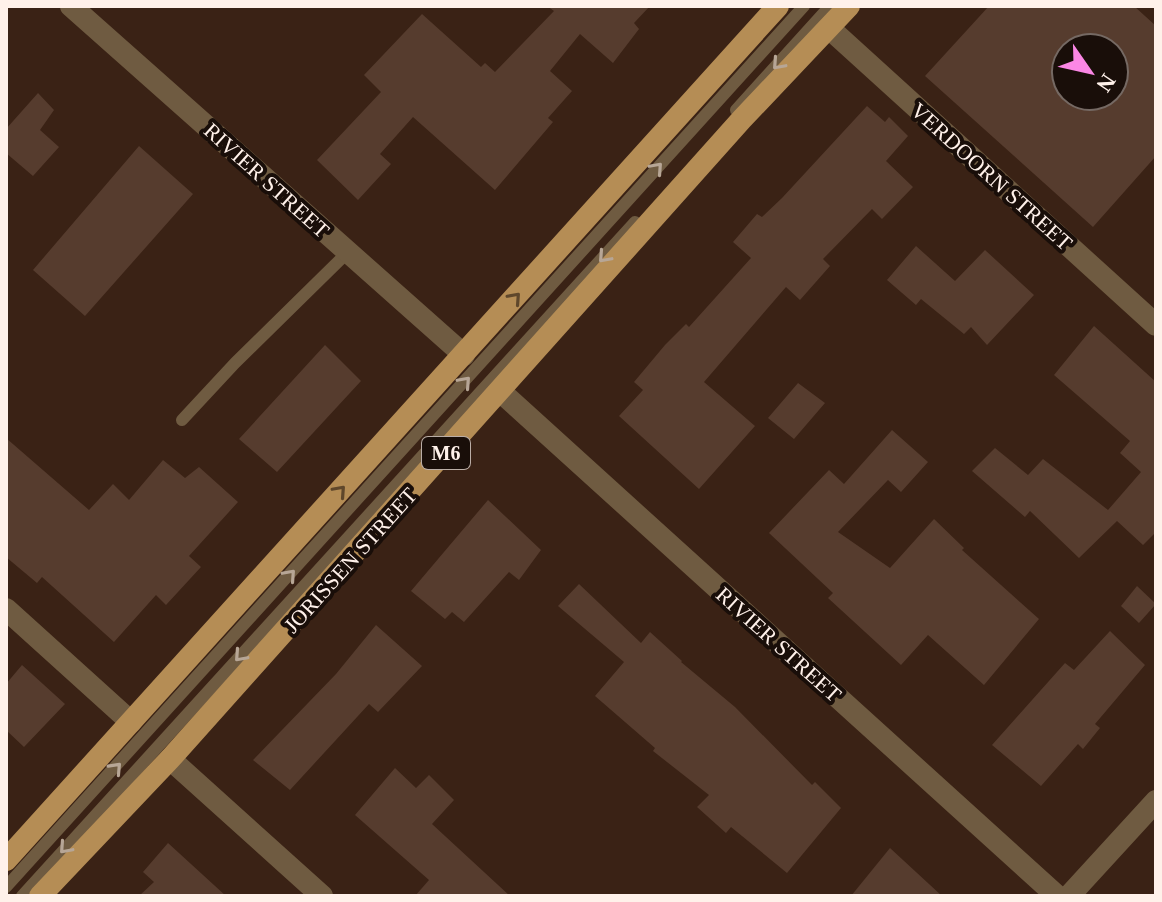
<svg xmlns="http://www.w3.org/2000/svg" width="1162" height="902" font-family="Georgia,serif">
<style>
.building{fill:#563c2e;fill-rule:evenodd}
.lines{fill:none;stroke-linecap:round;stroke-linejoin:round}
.service{stroke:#6f5b41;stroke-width:12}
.minor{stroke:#6f5b41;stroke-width:22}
.primary{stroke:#b58d55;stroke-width:22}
.oneway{stroke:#b7a696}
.oneway2{stroke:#5f472b}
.labels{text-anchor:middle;stroke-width:8;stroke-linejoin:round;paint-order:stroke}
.shield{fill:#190e09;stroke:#baada6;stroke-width:2}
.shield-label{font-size:20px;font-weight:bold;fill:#fff1ea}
.street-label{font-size:22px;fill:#fff1ea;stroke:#190e09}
</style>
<rect width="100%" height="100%" fill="#3a2215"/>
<path class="building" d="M547,6H650L634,23L639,29L613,63L580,34L550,71L572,91L548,118L553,122L495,190L413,117L380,154L391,164L358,200L317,160L381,92L364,75L422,14L481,67L485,63L495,72L554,11Z
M989,6H1134L1156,26V156L1093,227L925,76ZM1066,48H1114V96H1066Z
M38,93L54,110L40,130L59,147L33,176L6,153V129Z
M867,106L885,122L889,117L908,136L886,161L913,187L882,219L872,209L823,259L830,266L800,300L786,287L704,382L755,426L699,489L619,416L643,390L634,382L665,345L686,324L689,327L751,258L733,242L757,214L762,217L782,198Z
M139,146L193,194L85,316L33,270Z
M916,246L955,281L985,250L1034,295L987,345L971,327L964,334L921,299L916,305L887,280Z
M1094,326L1156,382V532L1143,545L1117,521L1079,558L1030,511L1025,517L972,471L995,448L1028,475L1043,459L1108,510L1141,472L1120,453L1130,441L1054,375Z
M325,345L361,381L277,472L239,439Z
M798,383L825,403L794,439L768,418Z
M892,430L928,462L901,492L888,480L838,532L890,568L934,519L964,548L962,550L1039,619L984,685L928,635L901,665L828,598L833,593L769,533L829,470L844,484Z
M6,438L89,510L113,484L129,500L163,460L185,478L199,467L238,502L189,556L201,567L166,605L156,595L114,642L42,577L37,583L6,557Z
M488,500L541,550L519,580L509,572L464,622L452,612L445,619L411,591Z
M579,584L641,643L650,632L682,661L681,662L735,707L812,785L815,782L841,808L787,873L731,827L726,833L697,807L709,795L653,751L655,748L595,696L624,662L558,606Z
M1137,586L1156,604L1139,623L1121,606Z
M376,625L422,666L378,712L369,704L290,790L253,760L336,674Z
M1110,631L1145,665L1095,724L1100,728L1083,749L1078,744L1041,786L992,745L1065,663L1074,670Z
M22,665L65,704L24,747L6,730V684Z
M395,768L416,788L429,775L454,800L432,824L510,896H415L429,880L355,815Z
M168,843L226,896H139L154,882L143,872Z
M890,848L942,896H851Z"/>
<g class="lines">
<path class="service" d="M736,110L830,6
M182,420L235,363L348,252
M6,887L804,6
M22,896L635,222"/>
<path class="minor" d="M71,6L464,355
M829,28L1156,325
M501,392L1057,896
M6,609L131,722
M170,759L322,896
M1069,896L1156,801"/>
<path class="primary" d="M6,860L778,6
M40,896L170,759L742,119L849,6"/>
</g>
<defs><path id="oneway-chevron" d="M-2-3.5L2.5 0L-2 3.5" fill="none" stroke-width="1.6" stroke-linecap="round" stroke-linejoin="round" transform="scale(2)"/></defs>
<g class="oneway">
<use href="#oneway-chevron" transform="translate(778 64) rotate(132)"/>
<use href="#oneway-chevron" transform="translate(657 168) rotate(-48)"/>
<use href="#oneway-chevron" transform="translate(604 257) rotate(132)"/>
<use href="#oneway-chevron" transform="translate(465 382) rotate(-48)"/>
<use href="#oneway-chevron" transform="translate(290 575) rotate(-48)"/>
<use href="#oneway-chevron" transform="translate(240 656) rotate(132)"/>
<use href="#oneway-chevron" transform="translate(116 768) rotate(-47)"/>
<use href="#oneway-chevron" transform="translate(65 848) rotate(132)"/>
</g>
<g class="oneway2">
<use href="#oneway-chevron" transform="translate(515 298) rotate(-48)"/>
<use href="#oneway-chevron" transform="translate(340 491) rotate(-48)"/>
</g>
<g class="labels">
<rect class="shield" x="422" y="437" width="48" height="32" rx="6"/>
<g class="shield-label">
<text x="446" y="460">M6</text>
</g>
<g class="street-label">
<text transform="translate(992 176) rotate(42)" y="8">VERDOORN STREET</text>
<text transform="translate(267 180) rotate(42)" y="8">RIVIER STREET</text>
<text transform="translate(350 560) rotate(-48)" y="8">JORISSEN STREET</text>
<text transform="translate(779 644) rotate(42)" y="8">RIVIER STREET</text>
</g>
</g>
<rect width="1162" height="902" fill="none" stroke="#fff1ea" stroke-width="16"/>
<g transform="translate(1090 72) rotate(124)"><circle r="38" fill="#190e09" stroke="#756963" stroke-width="2"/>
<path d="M0-6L14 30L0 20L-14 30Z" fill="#fb87e5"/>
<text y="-12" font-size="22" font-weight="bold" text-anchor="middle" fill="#fff1ea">N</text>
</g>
</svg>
